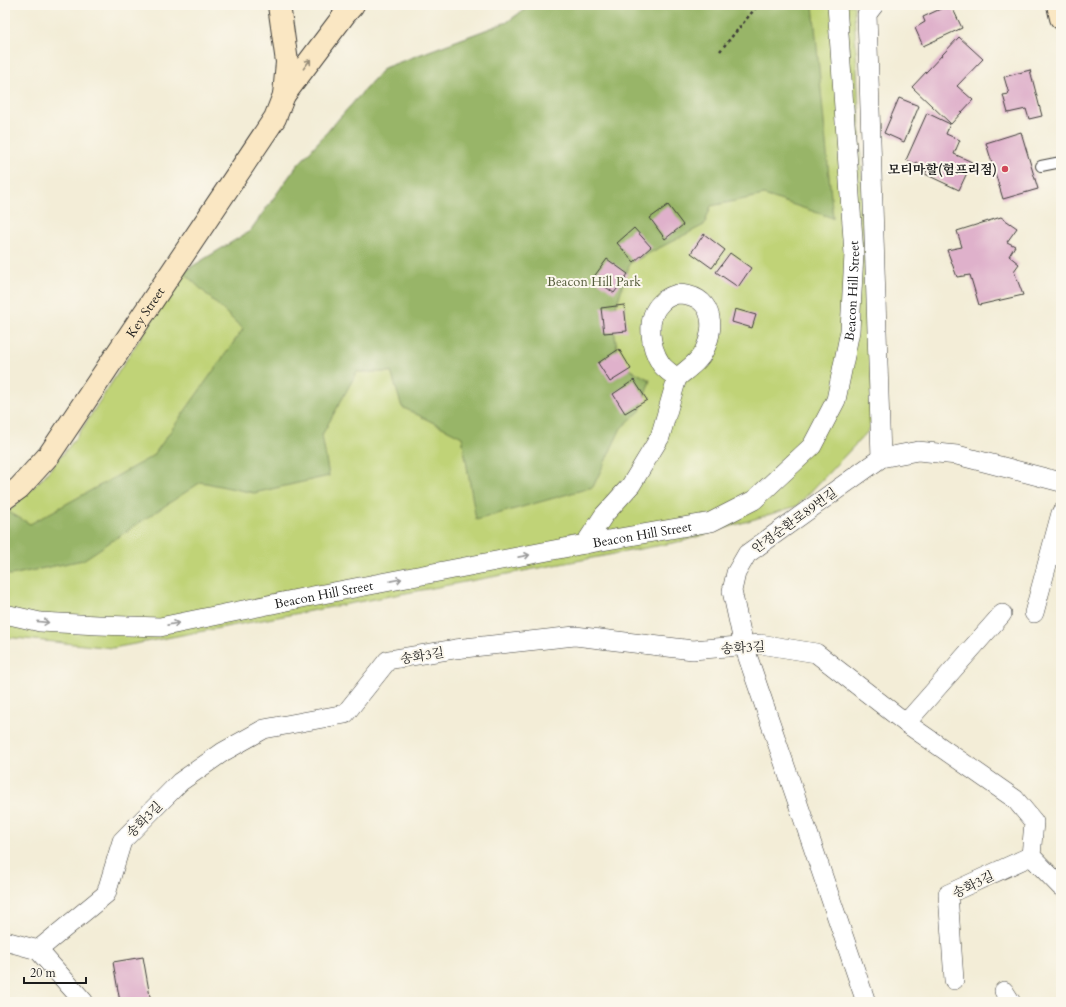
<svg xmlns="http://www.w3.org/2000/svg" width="1066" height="1007" font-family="Cardo,'Noto Serif KR',serif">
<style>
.green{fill:#c0d377;stroke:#6e784a}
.forest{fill:#98b568;stroke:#5a6842}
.building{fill:#dfb1cb}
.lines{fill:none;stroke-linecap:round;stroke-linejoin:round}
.lane-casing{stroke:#3c3b38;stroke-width:12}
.street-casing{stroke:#3c3b38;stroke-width:20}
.secondary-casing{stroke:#3c3b38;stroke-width:24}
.path{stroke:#3c3b38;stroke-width:2.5;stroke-dasharray:3 3;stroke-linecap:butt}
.lane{stroke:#fff;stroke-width:10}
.street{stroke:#fff;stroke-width:19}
.secondary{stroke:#fae7c3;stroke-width:22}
.oneway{stroke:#968c78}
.oneway2{stroke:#999}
.poi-dot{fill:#d1495b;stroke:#fbf7ec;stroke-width:1.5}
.labels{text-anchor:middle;stroke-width:4;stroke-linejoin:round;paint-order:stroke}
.poi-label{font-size:13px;font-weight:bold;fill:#1c1c1c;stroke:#fbf7ec;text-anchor:end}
.park-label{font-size:13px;fill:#555c3c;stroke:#fbf7ec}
.street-label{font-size:13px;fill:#1c1c1c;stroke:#fbf7ec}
</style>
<rect width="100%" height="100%" fill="#fbf7ec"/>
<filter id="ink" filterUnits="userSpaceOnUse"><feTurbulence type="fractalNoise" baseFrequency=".025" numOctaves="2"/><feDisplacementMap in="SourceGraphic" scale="8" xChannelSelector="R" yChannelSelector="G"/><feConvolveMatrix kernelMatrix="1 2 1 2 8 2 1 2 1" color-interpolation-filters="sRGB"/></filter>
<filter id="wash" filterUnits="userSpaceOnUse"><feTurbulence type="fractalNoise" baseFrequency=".012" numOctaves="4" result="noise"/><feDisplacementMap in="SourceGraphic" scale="16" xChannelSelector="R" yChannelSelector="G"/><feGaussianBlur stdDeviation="0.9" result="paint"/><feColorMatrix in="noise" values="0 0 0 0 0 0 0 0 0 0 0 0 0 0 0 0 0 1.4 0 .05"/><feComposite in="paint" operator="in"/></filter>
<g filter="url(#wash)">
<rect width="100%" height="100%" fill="#f3edd7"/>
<path class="green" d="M531,5H854L874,425L797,506L683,541L113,648L5,637V515L42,479L76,438L183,272L250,231L296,167L384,68L507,22Z"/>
<path class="forest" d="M531,5H813L833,218L764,195L711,206L704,225L630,263L612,319L620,364L650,380L640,411L621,428L593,487L476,520L462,437L402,407L391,372H357L322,435L329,476L254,493L201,482L83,560L11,575L5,574V515L9,512L30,524L153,456L243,329L183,272L250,231L296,167L384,68L507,22Z"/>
<g id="blocks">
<path class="building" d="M949,5H951L962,28L923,46L915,28L925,22L923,17Z
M959,37L983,59L957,86L973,100L951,124L912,87Z
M1030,70L1042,116L1029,119L1026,109L1008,113L1003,95L1009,94L1004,77Z
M899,98L919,106L904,142L884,133Z
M927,113L950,124L946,134L960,140L954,154L972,162L959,190L925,174L928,168L916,162V164L906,160Z
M1021,132L1038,189L1003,199L986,143Z
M668,205L683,225L665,239L650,218Z
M1001,217L1017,228L1007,242L1015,246L1009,256L1019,264L1014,271L1023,295L979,305L970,275L957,277L947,250L962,247L957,231Z
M634,228L651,247L634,262L617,243Z
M704,234L725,250L712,268L691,253Z
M730,253L751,268L738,287L716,272Z
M607,259L628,274L614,293L593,278Z
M624,305L627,331L604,333L601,308Z
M735,309L756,315L752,328L732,322Z
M619,349L631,369L610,382L598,363Z
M634,380L647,400L625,413L613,394Z
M143,957L151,1002H120L113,962Z"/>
</g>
</g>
<g filter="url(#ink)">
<use href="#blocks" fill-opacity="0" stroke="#3c3b38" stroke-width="1"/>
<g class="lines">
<defs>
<path id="lane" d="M1041,166L1061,162"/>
<g id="street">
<path d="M874,5L867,14L881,458"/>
<path d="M677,294C712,294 717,324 704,351C699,362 686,370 677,378C672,374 664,369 661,364C650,347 645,318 661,303C665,298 671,296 677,294Z"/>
<path d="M585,544L604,515L631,485L660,437L677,378"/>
<path d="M1034,613L1061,513"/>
<path id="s1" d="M5,614L40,622L98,625L160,627L302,598L585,544L711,522L754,500L812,446L836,400L850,331L854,254L837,5"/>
<path d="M906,723L1002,614"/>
<path d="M5,941L38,950L84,1002"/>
<path d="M38,950L106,894L122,841L180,782L223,752L264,729L345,714L388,660L455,649L575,636L693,650L760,644L816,653L906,723L1015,799L1034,822L1031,856L1061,887"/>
<path d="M954,980L948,894L1031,856"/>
<path d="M1004,991L1011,1002"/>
<path d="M866,1002L744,646L732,591L736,573L747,554L881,458L918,451L957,455L1061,482"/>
</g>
<g id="secondary">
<path d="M1058,5L1061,18"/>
<path d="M284,95L345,14L353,5"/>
<path id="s2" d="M5,498L19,488L49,455L275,118L284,95L287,62L279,5"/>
</g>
</defs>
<use href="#lane" class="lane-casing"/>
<use href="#street" class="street-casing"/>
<use href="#secondary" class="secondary-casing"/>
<path class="path" d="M720,51L758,5"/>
<use href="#lane" class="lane"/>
<use href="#street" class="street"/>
<use href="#secondary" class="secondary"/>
</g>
<defs><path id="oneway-shaft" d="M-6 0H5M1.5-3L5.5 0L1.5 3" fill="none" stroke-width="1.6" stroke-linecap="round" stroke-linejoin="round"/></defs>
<use class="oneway" href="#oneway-shaft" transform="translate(307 64) rotate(-53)"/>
<g class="oneway2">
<use href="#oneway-shaft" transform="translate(524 556) rotate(-11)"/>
<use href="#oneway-shaft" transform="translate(396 580) rotate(-11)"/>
<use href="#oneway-shaft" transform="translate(43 622) rotate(6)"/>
<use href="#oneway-shaft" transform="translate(173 624) rotate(-11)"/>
</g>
</g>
<circle class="poi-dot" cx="1005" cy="169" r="4"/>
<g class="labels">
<g class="poi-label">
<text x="997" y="174">모티마할(험프리점)</text>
</g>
<g class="park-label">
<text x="594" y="286">Beacon Hill Park</text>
</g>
<g class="street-label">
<text dy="5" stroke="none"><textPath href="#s1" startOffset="1007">Beacon Hill Street</textPath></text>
<text dy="5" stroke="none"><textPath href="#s2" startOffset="234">Key Street</textPath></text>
<text transform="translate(794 520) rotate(-36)" y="5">안정순환로89번길</text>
<text dy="5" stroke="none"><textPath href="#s1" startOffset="647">Beacon Hill Street</textPath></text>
<text dy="5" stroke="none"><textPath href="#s1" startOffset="323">Beacon Hill Street</textPath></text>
<text transform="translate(743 647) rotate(-3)" y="5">송화3길</text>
<text transform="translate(422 655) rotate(-9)" y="5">송화3길</text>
<text transform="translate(144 819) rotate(-45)" y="5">송화3길</text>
<text transform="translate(973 884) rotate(-26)" y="5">송화3길</text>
</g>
</g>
<rect width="1066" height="1007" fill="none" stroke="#fbf7ec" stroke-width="20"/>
<path d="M24 977v6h62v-6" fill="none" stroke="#1c1c1c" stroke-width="2"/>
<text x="30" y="977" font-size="12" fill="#1c1c1c" stroke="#fbf7ec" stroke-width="3" paint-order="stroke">20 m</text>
</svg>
